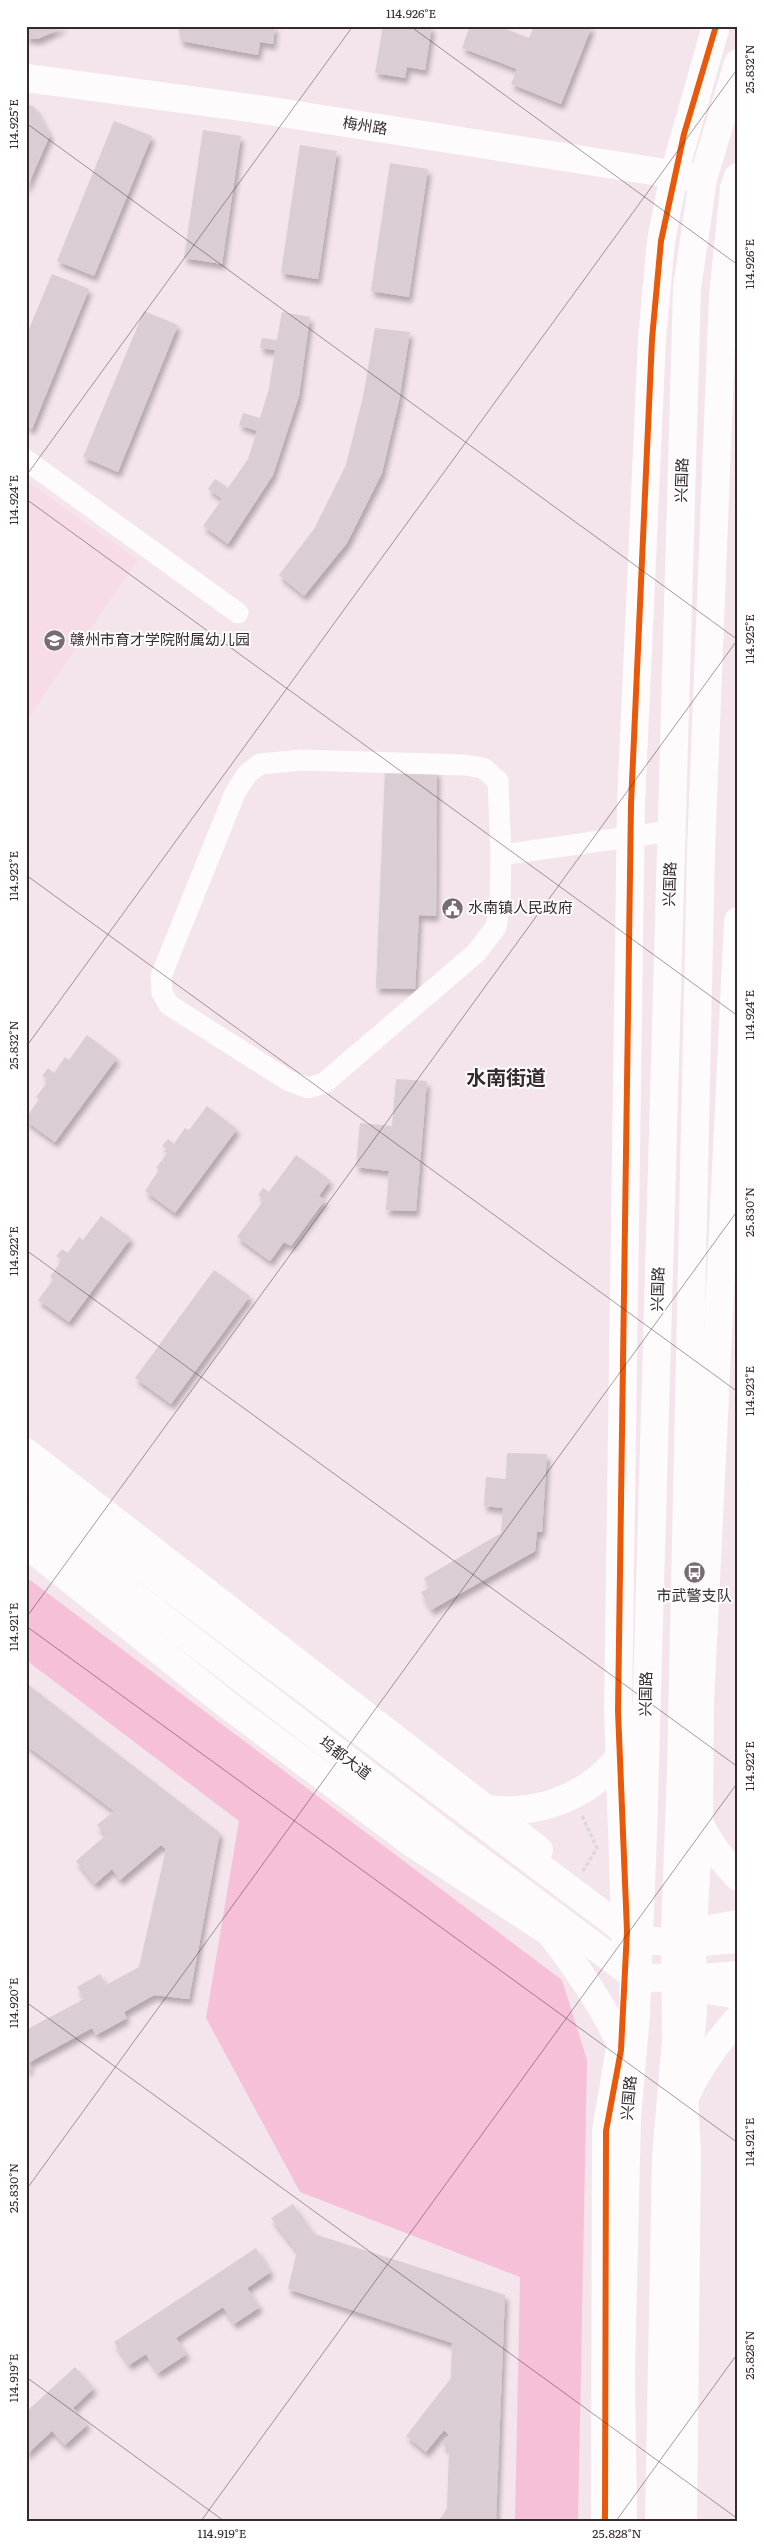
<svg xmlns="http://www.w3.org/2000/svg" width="764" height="2547" font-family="Literata,'Noto Sans SC',serif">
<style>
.built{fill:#f7dbe7}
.park{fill:#f5c0d8}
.building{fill:#dacdd3;filter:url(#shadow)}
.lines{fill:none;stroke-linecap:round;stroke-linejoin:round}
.path{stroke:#dbd6d8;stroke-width:3;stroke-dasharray:4 2.5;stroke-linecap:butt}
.street{stroke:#fdfbfc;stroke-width:21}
.secondary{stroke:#fdfbfc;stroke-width:28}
.primary{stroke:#fdfbfc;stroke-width:28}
.cycleway-casing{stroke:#fff;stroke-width:9}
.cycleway{stroke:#e8590c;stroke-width:6}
.ticks{fill:none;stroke:#362a2f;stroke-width:1;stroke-opacity:0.45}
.labels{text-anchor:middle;stroke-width:4;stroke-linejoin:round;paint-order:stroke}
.street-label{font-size:15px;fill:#362a2f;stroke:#fff}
.poi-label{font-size:15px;fill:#362a2f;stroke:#fff;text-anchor:start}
.district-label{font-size:20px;font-weight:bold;fill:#362a2f;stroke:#fff}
.neatline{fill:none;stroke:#362a2f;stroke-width:2}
.ticks-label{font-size:12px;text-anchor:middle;fill:#362a2f}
</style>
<defs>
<filter id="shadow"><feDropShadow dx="3" dy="5.5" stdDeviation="2.5" flood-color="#0004"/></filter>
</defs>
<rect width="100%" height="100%" fill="#f4e4eb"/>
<path class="built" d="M26,481L138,560L26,720Z"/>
<path class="park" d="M26,1577L562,1980L587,2060L578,2521H515L520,2277L300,2192L206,2018L239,1821L26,1660Z"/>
<path class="building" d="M26,26H65L38,39L26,38Z
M178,26H275L273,44L260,42L258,55L181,41Z
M383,26H432L425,70L407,67L405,78L375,73Z
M470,26H498L529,38L534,26H592L561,104L511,84L517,69L462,48Z
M26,105L34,106L50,135L26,190Z
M114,121L152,136L94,276L57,261Z
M203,130L241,136L222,264L184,258Z
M300,145L337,151L318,279L281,273Z
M390,163L428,169L409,297L371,291Z
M52,274L89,289L32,429L26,426V336Z
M144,311L178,325L118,472L83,457Z
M282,312L310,317L299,396L273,475L228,544L203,526L222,499L208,489L215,479L228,488L248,459L257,431L239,425L243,413L260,418L269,389L275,350L260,348L262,338L277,340Z
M375,328L410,332L399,401L382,473L347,543L304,596L279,575L314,529L346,465L363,397Z
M385,769L437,771L436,916L419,915L415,989L376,988Z
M87,1035L117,1058L55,1142L26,1121V1118L39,1099L36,1097L49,1080L42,1076L48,1068L54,1073L65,1057L69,1060Z
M396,1079L427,1081L416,1211L386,1210L389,1171L356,1167L360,1123L392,1126Z
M207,1106L237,1129L175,1213L145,1191L159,1170L156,1168L169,1151L162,1146L168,1139L174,1144L185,1128L189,1130Z
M296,1155L330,1180L319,1196L325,1200L291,1246L284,1242L270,1261L237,1237L264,1200L258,1195L263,1188L269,1192Z
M101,1216L131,1238L69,1322L38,1300L53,1280L50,1277L62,1260L56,1256L62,1249L68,1253L79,1237L83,1240Z
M214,1270L250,1296L171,1404L135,1378Z
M507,1453L547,1454L542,1532H537L535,1551L431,1610L421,1592L429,1588L424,1578L501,1533L503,1508L484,1506L486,1477L506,1479Z
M26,1683L220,1833L189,1999L154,1995L124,2012L127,2018L96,2035L92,2028L28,2063L31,2068L26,2071V2030L84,1999L77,1987L100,1974L106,1985L139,1967L166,1849L161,1845L120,1880L112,1869L95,1884L76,1861L106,1835L97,1825L114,1811L26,1745Z
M293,2204L314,2234L505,2295L496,2521H438L447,2509L449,2450L442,2444L449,2435L444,2430L426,2452L406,2436L451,2378L452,2343L288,2289L297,2251L271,2218Z
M256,2248L271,2272L247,2288L260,2307L234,2324L223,2307L176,2338L187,2354L158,2373L146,2354L129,2365L114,2342Z
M75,2367L94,2388L73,2408L88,2424L65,2445L52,2431L26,2455V2412Z"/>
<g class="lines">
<path class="path" d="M582,1816L597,1848L583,1871"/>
<path class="street" d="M26,460L238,613
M501,855L500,903L496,927L476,953L324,1083L308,1088L289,1081L169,1005L162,993L161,976L235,793L247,774L260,764L302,760L465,765L483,768L498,781L501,855L671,831"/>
<path class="secondary" d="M26,78L264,110L691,177
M26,1452L539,1850
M26,1544L225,1703L412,1843L557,1937
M692,1932L738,1924
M626,1952L618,1711L631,804L652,339L661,241L674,174L716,26
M678,1989L707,1990L738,1995
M605,2521L606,2131L621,2042
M683,2521L687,2151L684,2099L693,2013L692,1943L699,1825L700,1704L738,921"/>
<path class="primary" d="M26,1479L637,1940L692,1943L738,1939
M26,1513L456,1843L636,1977L692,1979L738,1975
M685,1789C696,1823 713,1851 738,1877
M460,1802C533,1828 618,1791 641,1715
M538,1918C563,1948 627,2034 627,2072
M676,2118C690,2081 711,2048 738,2019
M623,2521L621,2374L627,2117L636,2014L643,1834L687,288L703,179L738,63
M659,2521L666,2156L676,2040L675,1931L681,1770L701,851L723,295L734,188L738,177"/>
<defs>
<path id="cycleway" d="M605,2521L606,2131L621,2050L627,1931L618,1711L631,804L652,339L661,241L684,134L716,26"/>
</defs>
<use href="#cycleway" class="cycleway-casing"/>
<use href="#cycleway" class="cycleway"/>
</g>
<path class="ticks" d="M410,26L738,265M26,123L738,640M26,476L353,26M26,499L738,1016M26,875L738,1392M26,1047L738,68M26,1250L738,1767M26,1618L738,639M26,1626L738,2143M26,2002L738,2519M26,2190L738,1210M26,2377L224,2521M201,2521L738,1782M616,2521L738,2353"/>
<defs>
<symbol id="school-disc" viewBox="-11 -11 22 22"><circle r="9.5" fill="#786b71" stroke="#fff"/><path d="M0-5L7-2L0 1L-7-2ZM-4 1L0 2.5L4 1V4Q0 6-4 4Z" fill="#fff"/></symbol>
<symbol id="civic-disc" viewBox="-11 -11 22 22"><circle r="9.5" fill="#786b71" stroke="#fff"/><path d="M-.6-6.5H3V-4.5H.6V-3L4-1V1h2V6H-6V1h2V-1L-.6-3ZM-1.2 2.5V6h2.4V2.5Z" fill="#fff"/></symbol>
<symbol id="bus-disc" viewBox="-11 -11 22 22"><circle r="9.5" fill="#786b71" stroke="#fff"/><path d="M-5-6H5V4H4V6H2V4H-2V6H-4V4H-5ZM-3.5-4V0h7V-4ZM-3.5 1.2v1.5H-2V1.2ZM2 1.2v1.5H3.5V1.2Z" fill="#fff"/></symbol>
</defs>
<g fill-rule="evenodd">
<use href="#school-disc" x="42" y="628" width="25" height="25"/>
<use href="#civic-disc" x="440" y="896" width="25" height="25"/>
<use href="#bus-disc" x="682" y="1560" width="25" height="25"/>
</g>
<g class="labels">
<g class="street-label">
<text transform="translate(365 126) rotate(9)" y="5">梅州路</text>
<text transform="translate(682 480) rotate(-88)" y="5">兴国路</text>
<text transform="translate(670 884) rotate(-88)" y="5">兴国路</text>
<text transform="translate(658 1289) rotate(-88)" y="5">兴国路</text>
<text transform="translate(646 1694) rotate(-89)" y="5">兴国路</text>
<text transform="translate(345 1758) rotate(37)" y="5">坞都大道</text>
<text transform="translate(629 2098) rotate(-85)" y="5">兴国路</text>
</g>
<g class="poi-label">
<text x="70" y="645">赣州市育才学院附属幼儿园</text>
<text x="468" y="913">水南镇人民政府</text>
<text x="694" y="1601" text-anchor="middle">市武警支队</text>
</g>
<g class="district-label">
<text x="506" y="1085">水南街道</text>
</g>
</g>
<rect width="764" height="2547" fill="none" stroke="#ffffff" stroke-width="55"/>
<rect x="28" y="28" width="708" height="2492" class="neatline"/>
<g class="ticks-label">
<text x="411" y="18">114.926°E</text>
<text transform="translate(750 69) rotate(-90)" y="4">25.832°N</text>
<text transform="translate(14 124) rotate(-90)" y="4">114.925°E</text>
<text transform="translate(750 264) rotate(-90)" y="4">114.926°E</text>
<text transform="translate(14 500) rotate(-90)" y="4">114.924°E</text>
<text transform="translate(750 639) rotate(-90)" y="4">114.925°E</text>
<text transform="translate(14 876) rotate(-90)" y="4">114.923°E</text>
<text transform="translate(750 1015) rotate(-90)" y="4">114.924°E</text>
<text transform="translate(14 1045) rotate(-90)" y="4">25.832°N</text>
<text transform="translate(750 1212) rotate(-90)" y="4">25.830°N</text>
<text transform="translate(14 1251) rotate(-90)" y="4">114.922°E</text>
<text transform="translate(750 1391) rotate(-90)" y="4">114.923°E</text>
<text transform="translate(14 1627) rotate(-90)" y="4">114.921°E</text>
<text transform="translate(750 1766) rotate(-90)" y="4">114.922°E</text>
<text transform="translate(14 2003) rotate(-90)" y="4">114.920°E</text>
<text transform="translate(750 2142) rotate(-90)" y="4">114.921°E</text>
<text transform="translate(14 2188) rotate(-90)" y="4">25.830°N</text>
<text transform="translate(750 2355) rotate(-90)" y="4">25.828°N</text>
<text transform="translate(14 2378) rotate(-90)" y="4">114.919°E</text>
<text x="222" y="2538">114.919°E</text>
<text x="617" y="2538">25.828°N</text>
</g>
</svg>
